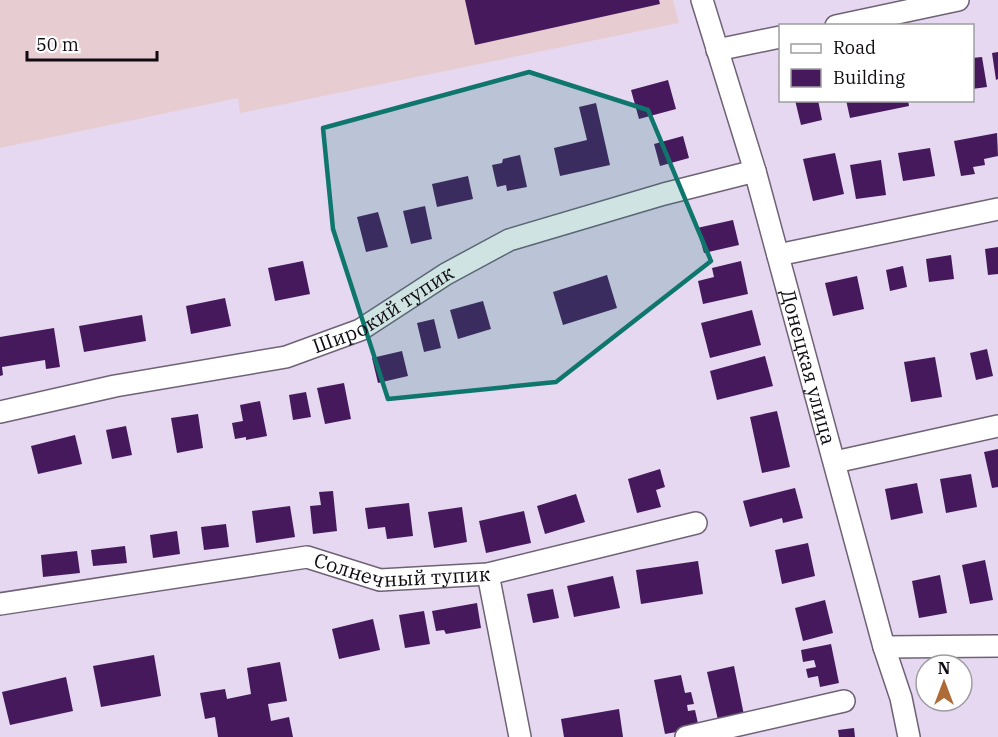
<svg xmlns="http://www.w3.org/2000/svg" width="998" height="737" font-family="'IBM Plex Serif',serif">
<style>
.industrial{fill:#e7cdd1}
.building{fill:#45195b}
.lines{fill:none;stroke-linecap:round;stroke-linejoin:round}
.minor-casing{stroke:#6f6277;stroke-width:24}
.minor{stroke:#fff;stroke-width:21}
.marked{fill:#0f766e;fill-opacity:0.2;stroke:#0f766e;stroke-width:4.5;stroke-linejoin:round}
.labels{text-anchor:middle;stroke-width:6;stroke-linejoin:round;paint-order:stroke}
.street-label{font-size:20px;fill:#100b13;stroke:#fff}
</style>
<rect width="100%" height="100%" fill="#e6d8f0"/>
<path class="industrial" d="M0,0H673L679,23L240,113L238,98L0,148Z"/>
<path class="building" d="M465,0H659L660,4L475,45Z
M998,52V79L996,80L992,53Z
M982,57L987,87L972,89V58Z
M668,80L676,109L639,119L631,90Z
M795,100H818L822,120L801,125Z
M846,100H908L909,106L850,118Z
M596,103L610,165L560,176L554,148L587,140L579,107Z
M997,133L998,156L984,159L985,165L973,167L975,174L961,176L954,141Z
M683,136L689,158L660,166L654,144Z
M930,148L935,176L903,181L898,153Z
M835,153L844,194L813,201L803,159Z
M520,155L527,187L507,191L506,185L497,187L492,165L502,163L503,159Z
M881,160L886,195L856,199L850,165Z
M468,176L473,199L437,207L432,184Z
M425,206L432,239L411,244L403,211Z
M378,212L388,247L366,252L357,217Z
M733,220L739,245L704,253L697,228Z
M998,247V274L988,275L985,249Z
M951,255L954,279L929,282L926,259Z
M303,261L310,294L275,301L268,268Z
M741,261L748,294L703,304L698,281L714,277L712,268Z
M903,266L907,287L890,291L886,270Z
M607,275L617,308L563,325L553,292Z
M857,276L864,309L833,316L825,283Z
M225,298L231,326L191,334L186,306Z
M483,301L491,329L458,339L450,310Z
M752,310L761,345L710,358L701,323Z
M142,315L146,341L84,352L79,326Z
M434,319L441,348L424,352L417,323Z
M54,328L60,367L46,369L45,360L2,367L3,375L0,376V337Z
M987,349L993,376L976,380L970,353Z
M402,351L408,376L378,383L372,358Z
M765,356L773,386L717,400L710,371Z
M935,357L942,397L911,402L904,362Z
M344,383L351,419L325,424L317,388Z
M306,392L311,417L293,420L289,395Z
M260,401L267,436L246,440V437L235,439L232,423L243,421L240,405Z
M777,411L790,467L762,473L750,417Z
M198,414L203,448L177,453L171,418Z
M126,426L132,455L112,459L106,430Z
M75,435L82,464L38,474L31,446Z
M998,449V487L992,488L984,452Z
M660,469L665,487L656,490L661,507L637,513L628,479Z
M971,474L977,507L946,513L940,479Z
M917,483L923,513L891,520L885,489Z
M795,488L803,518L783,523L782,518L750,527L743,501Z
M333,491L337,531L313,534L310,506L321,505L319,492Z
M576,494L585,522L545,534L537,506Z
M409,503L413,536L387,539L385,527L368,529L365,508Z
M290,506L295,537L256,543L252,511Z
M462,507L467,542L434,548L428,512Z
M524,511L531,543L486,553L479,521Z
M226,524L229,547L204,550L201,527Z
M177,531L180,554L153,558L150,535Z
M808,543L815,576L782,584L775,550Z
M125,546L127,563L93,566L91,550Z
M77,551L80,573L43,577L41,555Z
M985,560L993,600L970,604L962,565Z
M698,561L703,594L641,604L636,570Z
M940,575L947,613L919,618L912,581Z
M613,576L620,608L574,617L567,586Z
M553,589L559,618L533,623L527,594Z
M825,600L833,633L803,641L795,608Z
M477,603L481,628L446,634L444,630L436,631L432,611Z
M424,611L430,644L405,648L399,615Z
M373,619L380,650L339,659L332,629Z
M831,644L839,683L820,687L818,676L808,678L806,669L816,667L814,660L803,662L801,650Z
M154,655L161,696L101,707L93,666Z
M280,662L287,701L268,704L271,721L289,717L293,737H218L215,717L205,719L200,693L225,689L227,699L251,694L247,668Z
M734,666L744,715L718,720L707,672Z
M681,675L685,693L691,692L694,704L687,705L688,711L695,710L699,728L665,734L654,680Z
M66,677L73,711L10,725L2,692Z
M619,709L623,737H564L561,719Z
M854,728L855,737H839L838,730Z"/>
<g class="lines">
<defs>
<g id="minor">
<path id="s1" d="M702,0L755,171L884,647L901,698L909,737"/>
<path d="M836,26L958,0"/>
<path d="M717,50L780,37"/>
<path d="M778,255L998,209"/>
<path id="s2" d="M0,412L115,386L286,357L360,330L446,274L509,240L664,194L755,171"/>
<path d="M835,462L998,426"/>
<path d="M488,574L520,737"/>
<path id="s3" d="M0,604L307,557L380,580L488,574L696,523"/>
<path d="M884,647L998,646"/>
<path d="M686,737L844,701"/>
</g>
</defs>
<use href="#minor" class="minor-casing"/>
<use href="#minor" class="minor"/>
</g>
<path class="marked" d="M529,72L648,110L711,261L556,382L388,399L333,229L323,128Z"/>
<g class="labels">
<g class="street-label">
<text dy="7" stroke="none"><textPath href="#s2" startOffset="400">Широкий тупик</textPath></text>
<text dy="7" stroke="none"><textPath href="#s1" startOffset="382">Донецкая улица</textPath></text>
<text dy="7" stroke="none"><textPath href="#s3" startOffset="408">Солнечный тупик</textPath></text>
</g>
</g>
<rect x="779" y="24" width="195" height="78" fill="#ffffff" stroke="#9f9da1" stroke-width="1.5"/>
<rect x="791" y="44" width="30" height="9" fill="#ffffff" stroke="#9f9da1" stroke-width="1.5"/>
<text x="833" y="54" font-size="18" fill="#100b13">Road</text>
<rect x="791" y="69" width="30" height="18" fill="#45195b" stroke="#9f9da1" stroke-width="1.5"/>
<text x="833" y="84" font-size="18" fill="#100b13">Building</text>
<g transform="translate(944 683)"><circle r="28" fill="#ffffff" stroke="#9f9da1" stroke-width="1.5"/>
<path d="M0-4.5L10 22L0 15L-10 22Z" fill="#ad6c37"/>
<text y="-9" font-size="16" font-weight="bold" text-anchor="middle" fill="#100b13">N</text>
</g>
<path d="M27 51v9h130v-9" fill="none" stroke="#100b13" stroke-width="3"/>
<text x="36" y="51" font-size="18" fill="#100b13" stroke="#ffffff" stroke-width="4.5" paint-order="stroke">50 m</text>
</svg>
